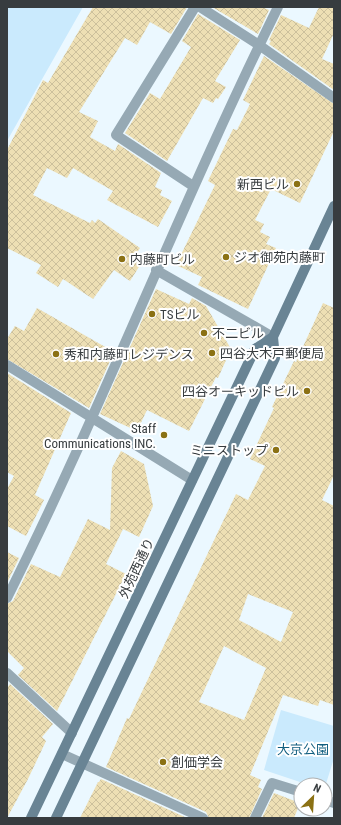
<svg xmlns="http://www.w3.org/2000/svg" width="341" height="825" font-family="'Roboto Condensed','Noto Sans JP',sans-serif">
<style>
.park{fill:#caeafd}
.building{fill:url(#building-cross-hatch);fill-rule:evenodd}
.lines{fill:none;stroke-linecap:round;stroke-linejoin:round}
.minor{stroke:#96a9b4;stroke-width:10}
.secondary{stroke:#698494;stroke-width:10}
.poi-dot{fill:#8b7114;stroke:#fff;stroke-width:1.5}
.labels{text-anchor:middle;stroke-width:4;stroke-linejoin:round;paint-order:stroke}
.poi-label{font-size:13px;fill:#373c3f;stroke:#fff;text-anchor:start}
.street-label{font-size:13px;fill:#373c3f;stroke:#fff}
.park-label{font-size:13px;fill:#125f80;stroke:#fff}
</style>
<defs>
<pattern id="building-cross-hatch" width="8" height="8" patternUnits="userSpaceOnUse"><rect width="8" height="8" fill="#eddfb4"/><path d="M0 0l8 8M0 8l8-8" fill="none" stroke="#ccc09c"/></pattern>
</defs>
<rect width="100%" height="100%" fill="#ebf8ff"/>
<path class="park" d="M7,7H83L7,141Z
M281,710L334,726V758L325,787V785H309L264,770Z"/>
<path class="building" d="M93,7H187L171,34L150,22L137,45L125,38L79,112L98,121L90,137L115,151L118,144L161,173L155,187L162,190L160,195L172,201L158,227L107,200L113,191L73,168L67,178L47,168L33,195L90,223L92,220L95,223L98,219L140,248L136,254L144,259L130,281L114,270L93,299L63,279L58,287L36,273L41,265L7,248V150L43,80L48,83Z
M212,7H262L269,10L258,34Z
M319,7H334V33L322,59L334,64V90L269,44L271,41L269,40L281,15L309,28Z
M198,14L240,40L215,81L226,87L218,99L216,98L213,103L203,98L167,161L125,133L150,93L160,99L191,47L182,41Z
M264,56L334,104V131L300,203L271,189L255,220L264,224L260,232L270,237L266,244L276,248L248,309L198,285L202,277L176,265L215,185L208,181L233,129L237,130L250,104L243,100Z
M156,289L189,304L192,298L206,306L231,349L218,378L216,377L189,431L147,410L137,431L100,414Z
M323,303L334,308V475L322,500L334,506V705L320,700L318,706L283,695L250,775L261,780L258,787L262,789L249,818H209L206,812L106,767L127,718L129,719L236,494L248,500L265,466L250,459L274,408L272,407L294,361L296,362ZM248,594L293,612L281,642L239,620ZM224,646L266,668L244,720L199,702Z
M37,308L114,352L89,408L7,359V339L15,326L24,331Z
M7,373L71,413L35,495L44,500L26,536L7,526V489L14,476L7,472Z
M121,451L144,464L153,506L139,537L123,529L106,564L126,574L57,711L18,675L24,668L7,651V604L13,601L31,564L60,577L88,519L110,530L112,468Z
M7,552L19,558L7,583Z
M10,684L53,724L42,737L46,741L28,779L7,818V688Z
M101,779L187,818H80L98,782H99Z
M274,793L300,803L294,818H262Z"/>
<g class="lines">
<path class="minor" d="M200,7L259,45L334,98
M193,186L116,135L195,7
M156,270L273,337
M7,365L192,480
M7,598C104,404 182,201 278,7
M7,673L72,733
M62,754L203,818
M325,800L334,803
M255,818L272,783L301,792"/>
<path class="secondary" d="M31,818L255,349L273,337
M56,818L275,358L273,337L334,206"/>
</g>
<g class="poi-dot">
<circle cx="297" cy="184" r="4"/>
<circle cx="226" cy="257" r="4"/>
<circle cx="122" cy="259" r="4"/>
<circle cx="152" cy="314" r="4"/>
<circle cx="204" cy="333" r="4"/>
<circle cx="212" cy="353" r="4"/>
<circle cx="56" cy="354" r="4"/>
<circle cx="307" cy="391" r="4"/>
<circle cx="164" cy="435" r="4"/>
<circle cx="276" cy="450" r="4"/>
<circle cx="163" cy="762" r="4"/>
</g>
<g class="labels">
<g class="poi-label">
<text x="289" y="189" text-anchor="end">新西ビル</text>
<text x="234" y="262">ジオ御苑内藤町</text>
<text x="130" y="264">内藤町ビル</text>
<text x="160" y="319">TSビル</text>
<text x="212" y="338">不二ビル</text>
<text x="220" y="358">四谷大木戸郵便局</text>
<text x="64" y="359">秀和内藤町レジデンス</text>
<text x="299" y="396" text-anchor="end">四谷オーキッドビル</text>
<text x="156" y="433" text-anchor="end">Staff<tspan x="156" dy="15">Communications INC.</tspan></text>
<text x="268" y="455" text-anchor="end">ミニストップ</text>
<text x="171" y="767">創価学会</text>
</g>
<g class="street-label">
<text transform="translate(136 568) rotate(-65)" y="5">外苑西通り</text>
</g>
<g class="park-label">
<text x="303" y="754">大京公園</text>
</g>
</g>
<rect width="341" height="825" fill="none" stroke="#373c3f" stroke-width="16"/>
<g transform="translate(313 797) rotate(25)"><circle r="19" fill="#ffffff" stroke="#afb1b2"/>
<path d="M0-3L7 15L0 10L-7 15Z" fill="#8b7114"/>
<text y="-6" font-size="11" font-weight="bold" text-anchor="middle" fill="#373c3f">N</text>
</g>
</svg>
